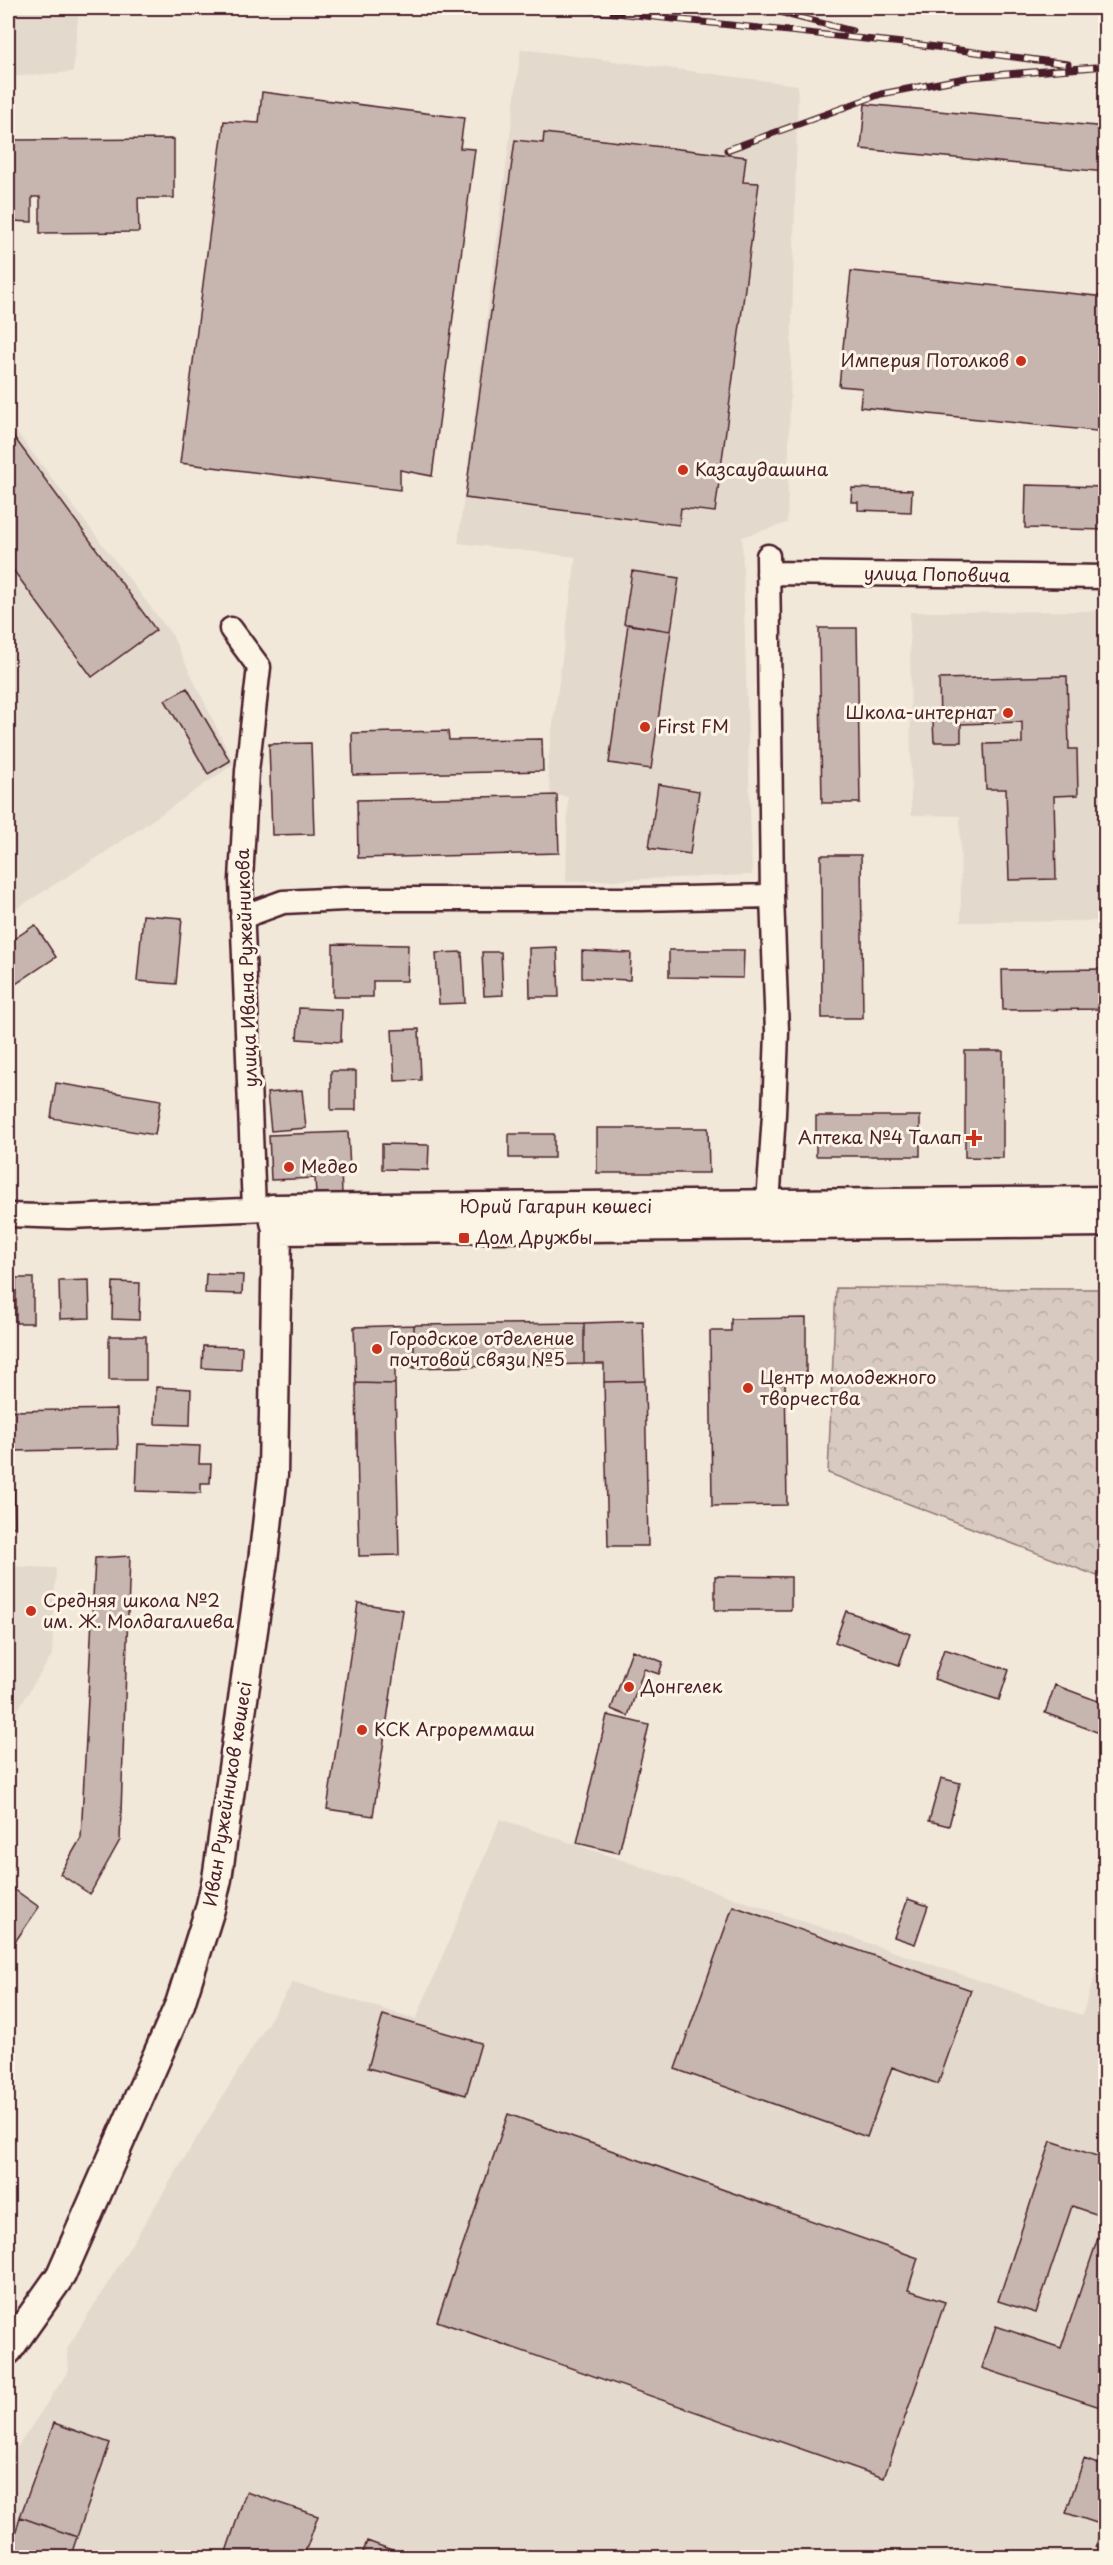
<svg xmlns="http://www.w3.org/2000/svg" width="1113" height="2565" font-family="'Playpen Sans',sans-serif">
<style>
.built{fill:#e4d9cd}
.park{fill:url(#park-crowns);stroke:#917476;stroke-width:1.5}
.building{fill:#c7b6af;stroke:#4a1f2b;stroke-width:1.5}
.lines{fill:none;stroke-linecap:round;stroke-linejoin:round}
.minor-casing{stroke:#4a1f2b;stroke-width:27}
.major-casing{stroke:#4a1f2b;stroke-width:33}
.minor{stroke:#fcf5e5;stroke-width:22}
.major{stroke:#fcf5e5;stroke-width:28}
.rail-casing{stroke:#4a1f2b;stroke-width:7}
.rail{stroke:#fcf5e5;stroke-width:4.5;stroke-dasharray:14;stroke-linecap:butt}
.poi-dot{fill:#c8321e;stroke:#fcf5e5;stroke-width:2}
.labels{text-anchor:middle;stroke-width:6;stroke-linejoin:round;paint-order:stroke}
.poi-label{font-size:18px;fill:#4a1f2b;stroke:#fcf5e5;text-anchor:start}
.street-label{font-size:18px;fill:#4a1f2b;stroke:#fcf5e5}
</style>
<defs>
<pattern id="park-crowns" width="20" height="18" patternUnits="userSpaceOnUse" patternTransform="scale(1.5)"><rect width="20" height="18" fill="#d8cac0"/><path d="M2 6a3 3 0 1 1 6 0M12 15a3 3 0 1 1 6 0" fill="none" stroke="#bbada5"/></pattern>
</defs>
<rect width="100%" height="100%" fill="#f1e8da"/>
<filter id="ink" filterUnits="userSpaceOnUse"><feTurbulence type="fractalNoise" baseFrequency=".0167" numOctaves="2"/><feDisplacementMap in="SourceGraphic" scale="12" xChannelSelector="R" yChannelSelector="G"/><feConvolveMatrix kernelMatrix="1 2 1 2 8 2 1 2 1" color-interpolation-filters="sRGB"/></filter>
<g filter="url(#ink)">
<path class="built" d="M8,8H79L73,72L8,77Z
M521,49L798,85L787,523L742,537L752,875L566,882L568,797L551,794L547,768L576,557L458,543Z
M8,421L172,635L234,764L103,854L8,914Z
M1105,611V921L961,922L960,816L911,815L910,612Z
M8,1566L56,1568L52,1655L8,1725Z
M500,1819L1082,2015L1105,1946V2557L8,2558V2461L69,2370L67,2349L293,1982L416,2019Z"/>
<path class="park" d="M836,1288L1105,1289V1579L828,1473Z"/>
<path class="building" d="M262,92L464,118L460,148L475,149L432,476L400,470V490L180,463L224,121L259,123Z
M865,104L1106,127V172L861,149Z
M544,133L746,157L743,182L759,183L715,512L681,508L679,525L465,498L515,140L543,143Z
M174,139V198H138L139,232L40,233V197H32V222L12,221V140Z
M851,271L1106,297V432L860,407L862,388L839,386Z
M8,429L156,630L92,677L8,563Z
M1026,485L1106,487V530L1025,528Z
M852,488L912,490L911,512L858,510V502H851Z
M632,571L679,578L671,631L624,624Z
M628,624L671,631L651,769L609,763Z
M819,628H857L860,803H822Z
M1067,676L1069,749H1077L1078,795L1054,796L1056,879L1009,880L1006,789H986L984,744L1022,743V722L961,724V742H934L933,721H940L939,679Z
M187,688L230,761L208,774L165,700Z
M448,731L449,740L542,739L543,771L353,775L352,733Z
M311,743L314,834L272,835L269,744Z
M658,784L699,791L690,854L649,848Z
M557,795L559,853L358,858L357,800Z
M821,855H861L863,1018H822Z
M143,915L182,918L176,984L137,981Z
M35,925L56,957L8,989V943Z
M333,944L408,945L407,981H373V997H333Z
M557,947L559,997H530L529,948Z
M669,950H744L743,978L669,977Z
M582,951L631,953L630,980L582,978Z
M462,952L465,1003L439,1004L436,953Z
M482,952H501L503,995L484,996Z
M1106,969V1009L1003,1010L1002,970Z
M299,1008L342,1010L341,1042L297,1039Z
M419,1029L421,1080L395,1081L392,1030Z
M965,1051H1003V1158L965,1157Z
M331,1071H356V1110H331Z
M56,1083L161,1100L155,1135L51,1118Z
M302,1090L306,1128L271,1131L267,1093Z
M816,1116H920V1156H816Z
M597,1128H708L709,1173H597Z
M348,1132L350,1169L341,1170L342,1194L316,1195L315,1178L271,1180L269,1135Z
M509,1134H554V1158H509Z
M382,1144L429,1145L428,1170L382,1169Z
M206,1274L243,1275L242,1294L205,1293Z
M16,1278H33V1323H16Z
M89,1280L90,1318L60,1319L59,1281Z
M113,1282L140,1283L139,1320L112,1319Z
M806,1318V1376H785L787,1505L712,1506L710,1331H731V1319Z
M643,1321L645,1381L604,1382V1364H584V1323Z
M584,1323V1364L414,1368V1325Z
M414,1325V1368H395V1384L356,1383L354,1327Z
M109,1336H146V1380H109Z
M203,1346L242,1347L241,1370L202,1368Z
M645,1381L648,1546H608L604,1382Z
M356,1383L395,1384L399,1555L359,1556Z
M156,1387L191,1389L190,1425L155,1424Z
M117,1409L118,1449L13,1451L15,1527H8V1411Z
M138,1444L200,1446L199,1464H211L210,1483H201V1493L136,1491Z
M130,1556L120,1840L90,1894L60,1874L81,1838L95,1558Z
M715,1576L791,1577V1610H715Z
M358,1603L403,1610L373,1816L327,1809Z
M846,1611L910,1634L899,1665L835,1642Z
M944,1649L1009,1670L999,1700L934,1679Z
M632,1650L663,1662L659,1674L644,1669L628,1716L611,1709Z
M1055,1685L1106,1704L1105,1735L1045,1713Z
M607,1715L649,1725L619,1853L577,1843Z
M941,1778L960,1783L949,1826L929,1821Z
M8,1885L39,1907L8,1952Z
M908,1899L928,1906L915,1944L894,1937Z
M733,1906L971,1990L938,2084L892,2067L867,2137L675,2069Z
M383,2015L481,2043L466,2095L368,2068Z
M508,2114L918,2258L908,2290L945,2302L884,2478L437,2321Z
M1051,2141L1106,2159V2409L982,2368L996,2326L1061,2348L1105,2217L1072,2206L1036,2313L998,2301Z
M54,2423L110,2443L77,2537L20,2517Z
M1084,2459L1106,2467V2549L1096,2546L1103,2525L1066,2513Z
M246,2492L318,2516L303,2558H224Z
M20,2517L77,2537L70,2558H8Z
M367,2541L414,2558H361Z"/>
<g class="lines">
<defs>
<path id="minor" d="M768,573L1106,577
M231,629L259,667L247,771L241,880L254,1209
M242,917L283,902L345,899H640L772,896
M8,1215L69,1217L268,1209
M767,1219L774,1114L777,1032L772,896L768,556"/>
<path id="major" d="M277,1230L1106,1222
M8,2350L61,2275L180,2004L210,1909L217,1879L263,1561L273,1474L277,1230L272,1209L1106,1201"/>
</defs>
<use href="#minor" class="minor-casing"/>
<use href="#major" class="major-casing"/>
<use href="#minor" class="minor"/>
<use href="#major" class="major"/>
<defs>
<path id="rail" d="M568,8L922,45
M771,8L789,15L852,31
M913,44L1068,64
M727,150L881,94L970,77L1095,67"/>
</defs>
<use href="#rail" class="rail-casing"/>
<use href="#rail" class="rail"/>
</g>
</g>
<g class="poi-dot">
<circle cx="1021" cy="361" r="6"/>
<circle cx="683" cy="470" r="6"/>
<circle cx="1008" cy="713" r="6"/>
<circle cx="645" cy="727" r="6"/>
<path d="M971 1129h6v6h6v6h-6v6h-6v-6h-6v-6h6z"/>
<circle cx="289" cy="1167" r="6"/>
<rect x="458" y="1232" width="12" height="12" rx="3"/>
<circle cx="377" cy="1349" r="6"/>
<circle cx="748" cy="1388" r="6"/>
<circle cx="31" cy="1611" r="6"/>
<circle cx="629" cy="1687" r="6"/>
<circle cx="362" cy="1730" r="6"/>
</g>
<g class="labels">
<g class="poi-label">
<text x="1009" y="367" text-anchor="end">Империя Потолков</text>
<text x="695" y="476">Казсаудашина</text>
<text x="996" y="719" text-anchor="end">Школа-интернат</text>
<text x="657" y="733">First FM</text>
<text x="962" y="1144" text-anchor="end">Аптека №4 Талап</text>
<text x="301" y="1173">Медео</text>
<text x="476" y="1244">Дом Дружбы</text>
<text x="389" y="1345">Городское отделение<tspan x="389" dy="21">почтовой связи №5</tspan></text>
<text x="760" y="1384">Центр молодежного<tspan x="760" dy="21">творчества</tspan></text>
<text x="43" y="1607">Средняя школа №2<tspan x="43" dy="21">им. Ж. Молдагалиева</tspan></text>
<text x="641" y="1693">Донгелек</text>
<text x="374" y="1736">КСК Агрореммаш</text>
</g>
<g class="street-label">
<text transform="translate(937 575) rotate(1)" y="6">улица Поповича</text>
<text transform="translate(247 968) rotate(-92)" y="6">улица Ивана Ружейникова</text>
<text x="556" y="1213">Юрий Гагарин көшесі</text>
<text transform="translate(228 1794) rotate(-81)" y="6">Иван Ружейников көшесі</text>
</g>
</g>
<rect width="1113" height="2565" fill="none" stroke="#fcf5e5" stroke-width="30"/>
<rect x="15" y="15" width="1083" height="2535" fill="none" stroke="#4a1f2b" stroke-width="2" filter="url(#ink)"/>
</svg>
